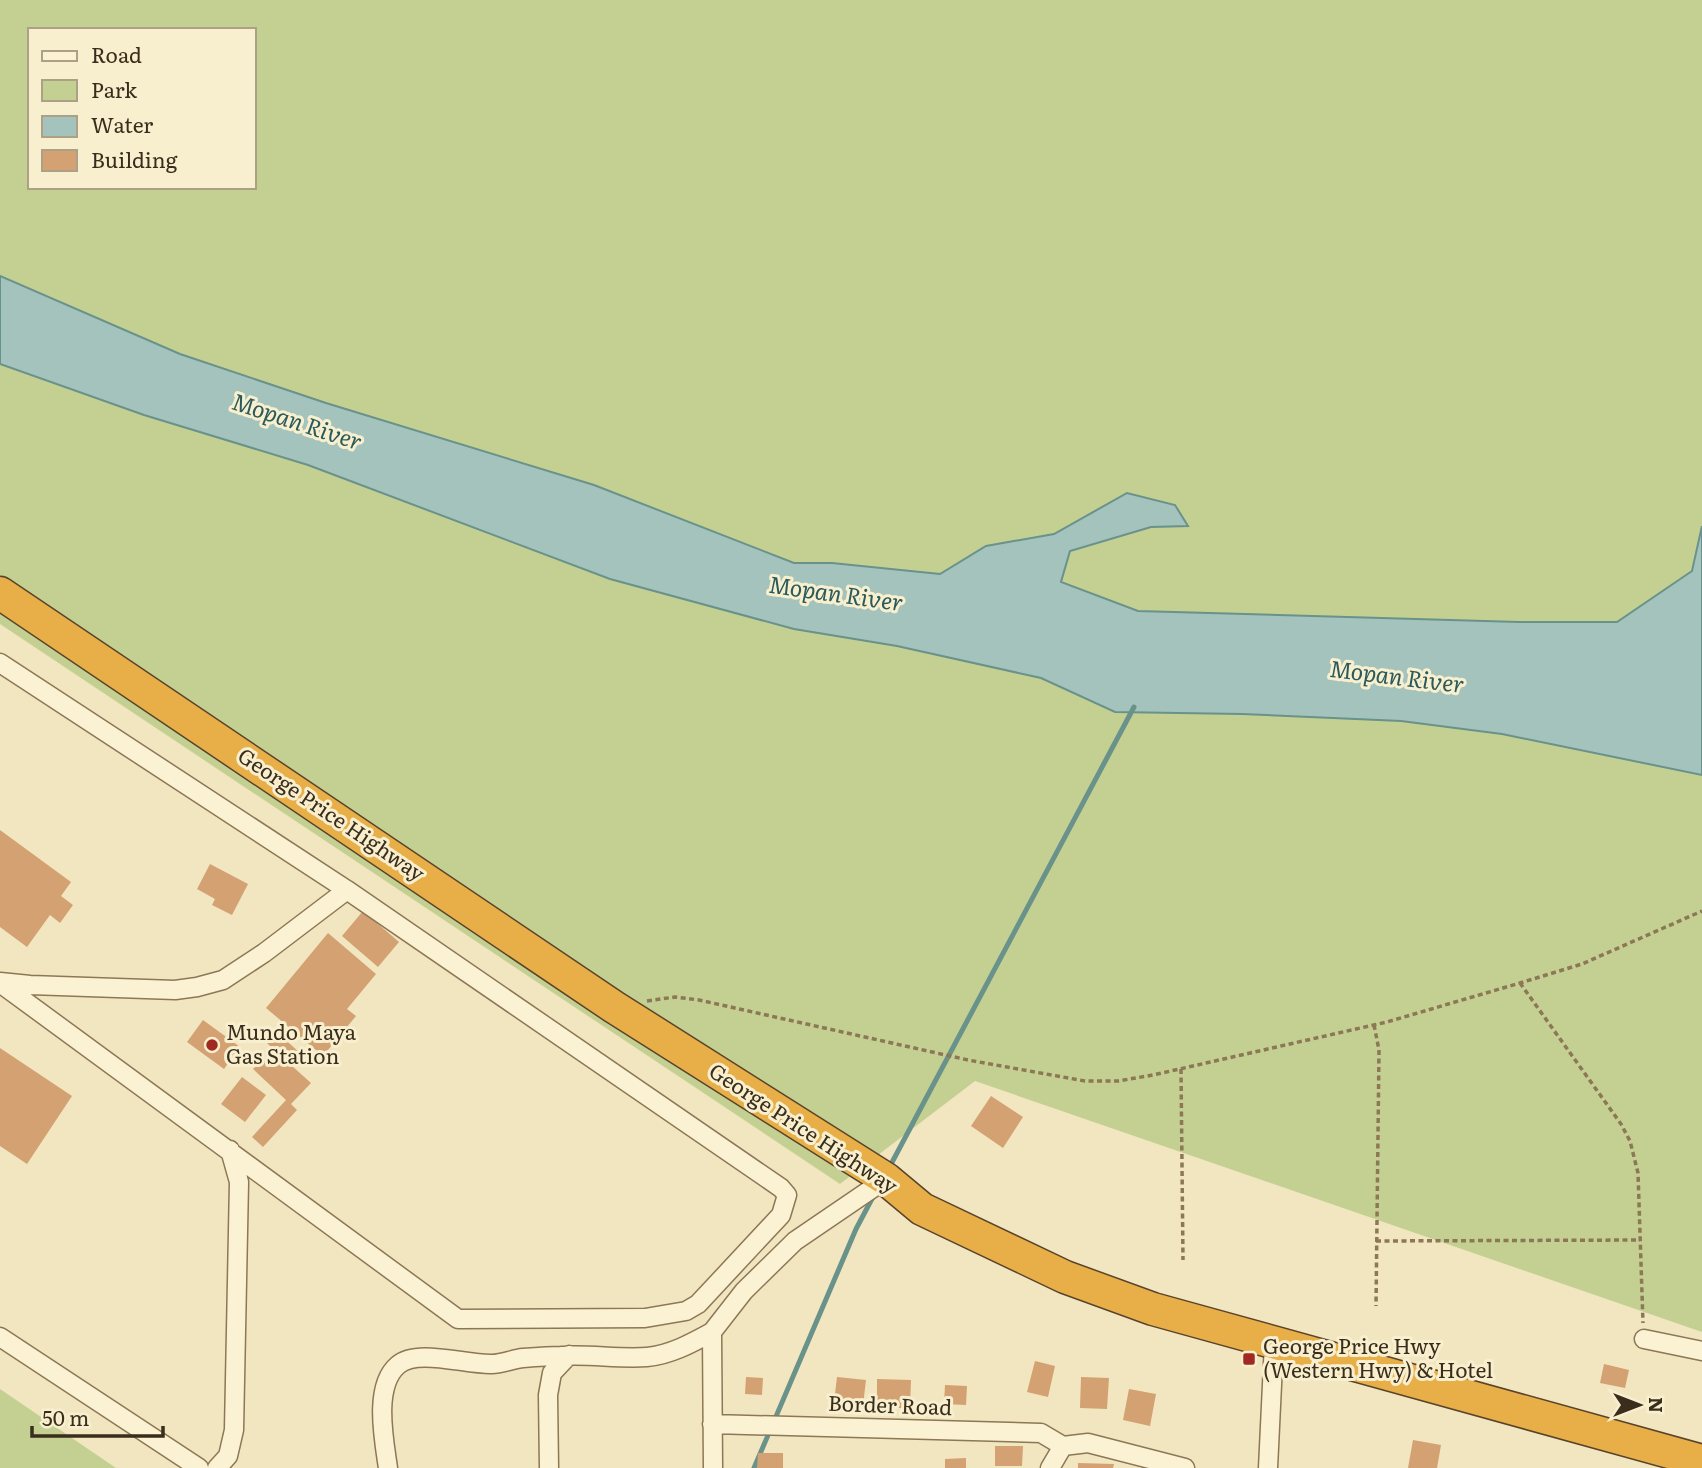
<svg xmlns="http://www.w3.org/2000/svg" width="1702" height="1468" font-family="Literata,serif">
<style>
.green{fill:#c4d092;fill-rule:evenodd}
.water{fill:#a3c3bc;stroke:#69928b;stroke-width:2}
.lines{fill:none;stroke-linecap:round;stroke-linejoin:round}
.stream{stroke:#69928b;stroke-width:5}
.building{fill:#d3a172}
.street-casing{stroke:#8c7756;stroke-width:21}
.highway-casing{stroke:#59442b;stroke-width:35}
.path{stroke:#8c7756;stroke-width:3.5;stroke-dasharray:5 3.5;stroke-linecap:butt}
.street{stroke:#fbf2d3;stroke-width:18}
.highway{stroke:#e8ae48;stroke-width:32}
.poi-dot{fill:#a02a21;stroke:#f8efcf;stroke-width:2.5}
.labels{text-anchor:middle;stroke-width:6;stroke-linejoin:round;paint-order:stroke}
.street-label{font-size:21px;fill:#3a2d1c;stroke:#f8efcf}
.poi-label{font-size:21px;fill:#3a2d1c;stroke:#f8efcf;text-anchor:start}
.water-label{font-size:23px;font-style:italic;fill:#2a5a5b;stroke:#f8efcf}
</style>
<rect width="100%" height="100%" fill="#f1e6bf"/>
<path class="green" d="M0,0H1702V526L1692,571L1617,622H1519L1137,611L1061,582L1070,551L1151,527L1188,526L1127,493L1054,534L986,546L940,574L832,563H794L594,485L326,403L180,354L0,276ZM30,30H254V187H30Z
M0,364L144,415L308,465L610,579L794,629L897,646L1041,678L1115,712L1242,714L1401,721L1502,734L1702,775V1332L975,1081L840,1184L0,624Z
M0,1389L116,1468H0Z"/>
<path class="water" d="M0,276L180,354L326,403L594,485L794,563H832L940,574L986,546L1054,534L1127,493L1175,505L1188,526L1151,527L1070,551L1061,582L1138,611L1519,622H1617L1692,571L1702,526V775L1502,734L1401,721L1242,714L1115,712L1041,678L897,646L794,629L610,579L308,465L144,415L0,364Z"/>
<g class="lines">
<path class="stream" d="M889,1168L1134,707
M754,1468L856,1229L874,1195"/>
</g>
<path class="building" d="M0,830L71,882L61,896L73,905L60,923L50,915L27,947L0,927Z
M210,864L248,884L232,915L212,905L215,899L197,889Z
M363,911L399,942L378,967L342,936Z
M328,933L376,974L347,1009L356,1016L323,1056L266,1008Z
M203,1020L240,1047L224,1069L187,1042Z
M277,1032L302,1055L292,1066L311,1083L291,1104L297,1110L263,1147L252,1137L286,1100L253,1069L263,1059L268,1064L277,1053L267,1043Z
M0,1048L72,1096L27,1164L0,1146Z
M242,1077L266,1095L245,1122L221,1104Z
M991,1096L1023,1117L1003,1148L971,1126Z
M1035,1361L1055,1366L1048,1397L1027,1392Z
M1604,1364L1629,1370L1625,1388L1600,1383Z
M746,1377L763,1378L762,1395L745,1394Z
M837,1377L866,1380L863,1405L834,1402Z
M1081,1377L1109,1378L1107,1409L1080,1408Z
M877,1379L911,1380L910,1408H877Z
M945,1385L967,1386L966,1405L944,1404Z
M1129,1389L1156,1394L1150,1426L1123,1420Z
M1413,1440L1441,1445L1437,1468H1408Z
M995,1446H1023L1022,1466H995Z
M758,1453H783V1468H757Z
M966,1458V1468H945V1459Z
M1078,1463L1114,1464L1113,1468H1078Z"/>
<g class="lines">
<defs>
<path id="street" d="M0,663L347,890L781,1188L787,1195L781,1215L698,1304L686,1311L645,1318L458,1319L0,983
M0,982L30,985L175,990L197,987L223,980L264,953L347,890
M0,1337L199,1468
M1644,1339L1702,1351
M712,1424L1041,1433L1063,1446
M217,1468L228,1456L234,1430L239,1182L230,1150
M388,1468C384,1440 373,1386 398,1365C417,1348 466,1365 492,1364C502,1364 513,1359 523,1358C536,1357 549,1356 561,1356C590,1354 618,1359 647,1357C670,1355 692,1343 712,1332
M549,1468L548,1395L552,1373L569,1355
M713,1468L712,1332L744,1291L795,1241L886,1179
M1050,1468L1063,1446L1088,1443L1185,1468
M1268,1468L1274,1343"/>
<path id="highway" d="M0,593L614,1007L886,1179L922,1209L1065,1277L1153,1309L1702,1461"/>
</defs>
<use href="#street" class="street-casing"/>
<use href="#highway" class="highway-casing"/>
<path class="path" d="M1520,983L1621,1124L1630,1141L1638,1173L1643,1323
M647,1001L675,997L699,1000L968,1060L1085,1081H1118L1153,1075L1387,1022L1520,983L1582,964L1702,911
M1374,1025L1379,1050L1376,1306
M1181,1069L1183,1260
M1376,1241L1640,1240"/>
<use href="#street" class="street"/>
<use href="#highway" class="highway"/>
</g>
<g class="poi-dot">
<circle cx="212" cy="1045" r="7"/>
<rect x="1242" y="1352" width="14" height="14" rx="3.5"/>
</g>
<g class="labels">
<g class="street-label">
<text transform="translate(331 815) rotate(34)" y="7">George Price Highway</text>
<text transform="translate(803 1129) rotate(33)" y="7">George Price Highway</text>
<text transform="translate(890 1406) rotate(2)" y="7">Border Road</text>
</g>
<g class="poi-label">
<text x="226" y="1040">Mundo Maya<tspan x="226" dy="24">Gas Station</tspan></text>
<text x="1263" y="1354">George Price Hwy<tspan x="1263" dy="24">(Western Hwy) &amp; Hotel</tspan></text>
</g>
<g class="water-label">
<text transform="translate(297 422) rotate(18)" y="8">Mopan River</text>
<text transform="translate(836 594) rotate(8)" y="8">Mopan River</text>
<text transform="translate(1397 677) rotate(7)" y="8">Mopan River</text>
</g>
</g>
<rect x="28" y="28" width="228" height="161" fill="#f8efcf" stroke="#aca187" stroke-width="2"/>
<rect x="42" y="51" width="35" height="10" fill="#fbf2d3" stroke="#aca187" stroke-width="2"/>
<text x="91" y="63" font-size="21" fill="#3a2d1c">Road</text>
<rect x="42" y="80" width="35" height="21" fill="#c4d092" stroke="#aca187" stroke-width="2"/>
<text x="91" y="98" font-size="21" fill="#3a2d1c">Park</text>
<rect x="42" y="116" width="35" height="21" fill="#a3c3bc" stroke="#aca187" stroke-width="2"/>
<text x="91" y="133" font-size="21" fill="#3a2d1c">Water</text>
<rect x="42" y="150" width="35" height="21" fill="#d3a172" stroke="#aca187" stroke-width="2"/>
<text x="91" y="168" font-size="21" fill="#3a2d1c">Building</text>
<g transform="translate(1639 1405) rotate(90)" stroke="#f8efcf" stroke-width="5" paint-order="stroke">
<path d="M0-5L12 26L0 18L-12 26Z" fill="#3a2d1c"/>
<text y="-10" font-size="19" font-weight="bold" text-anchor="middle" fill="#3a2d1c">N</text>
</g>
<path d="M32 1426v10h131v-10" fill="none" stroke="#3a2d1c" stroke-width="3.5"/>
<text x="42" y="1426" font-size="21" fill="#3a2d1c" stroke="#f8efcf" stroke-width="5" paint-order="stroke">50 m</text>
</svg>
